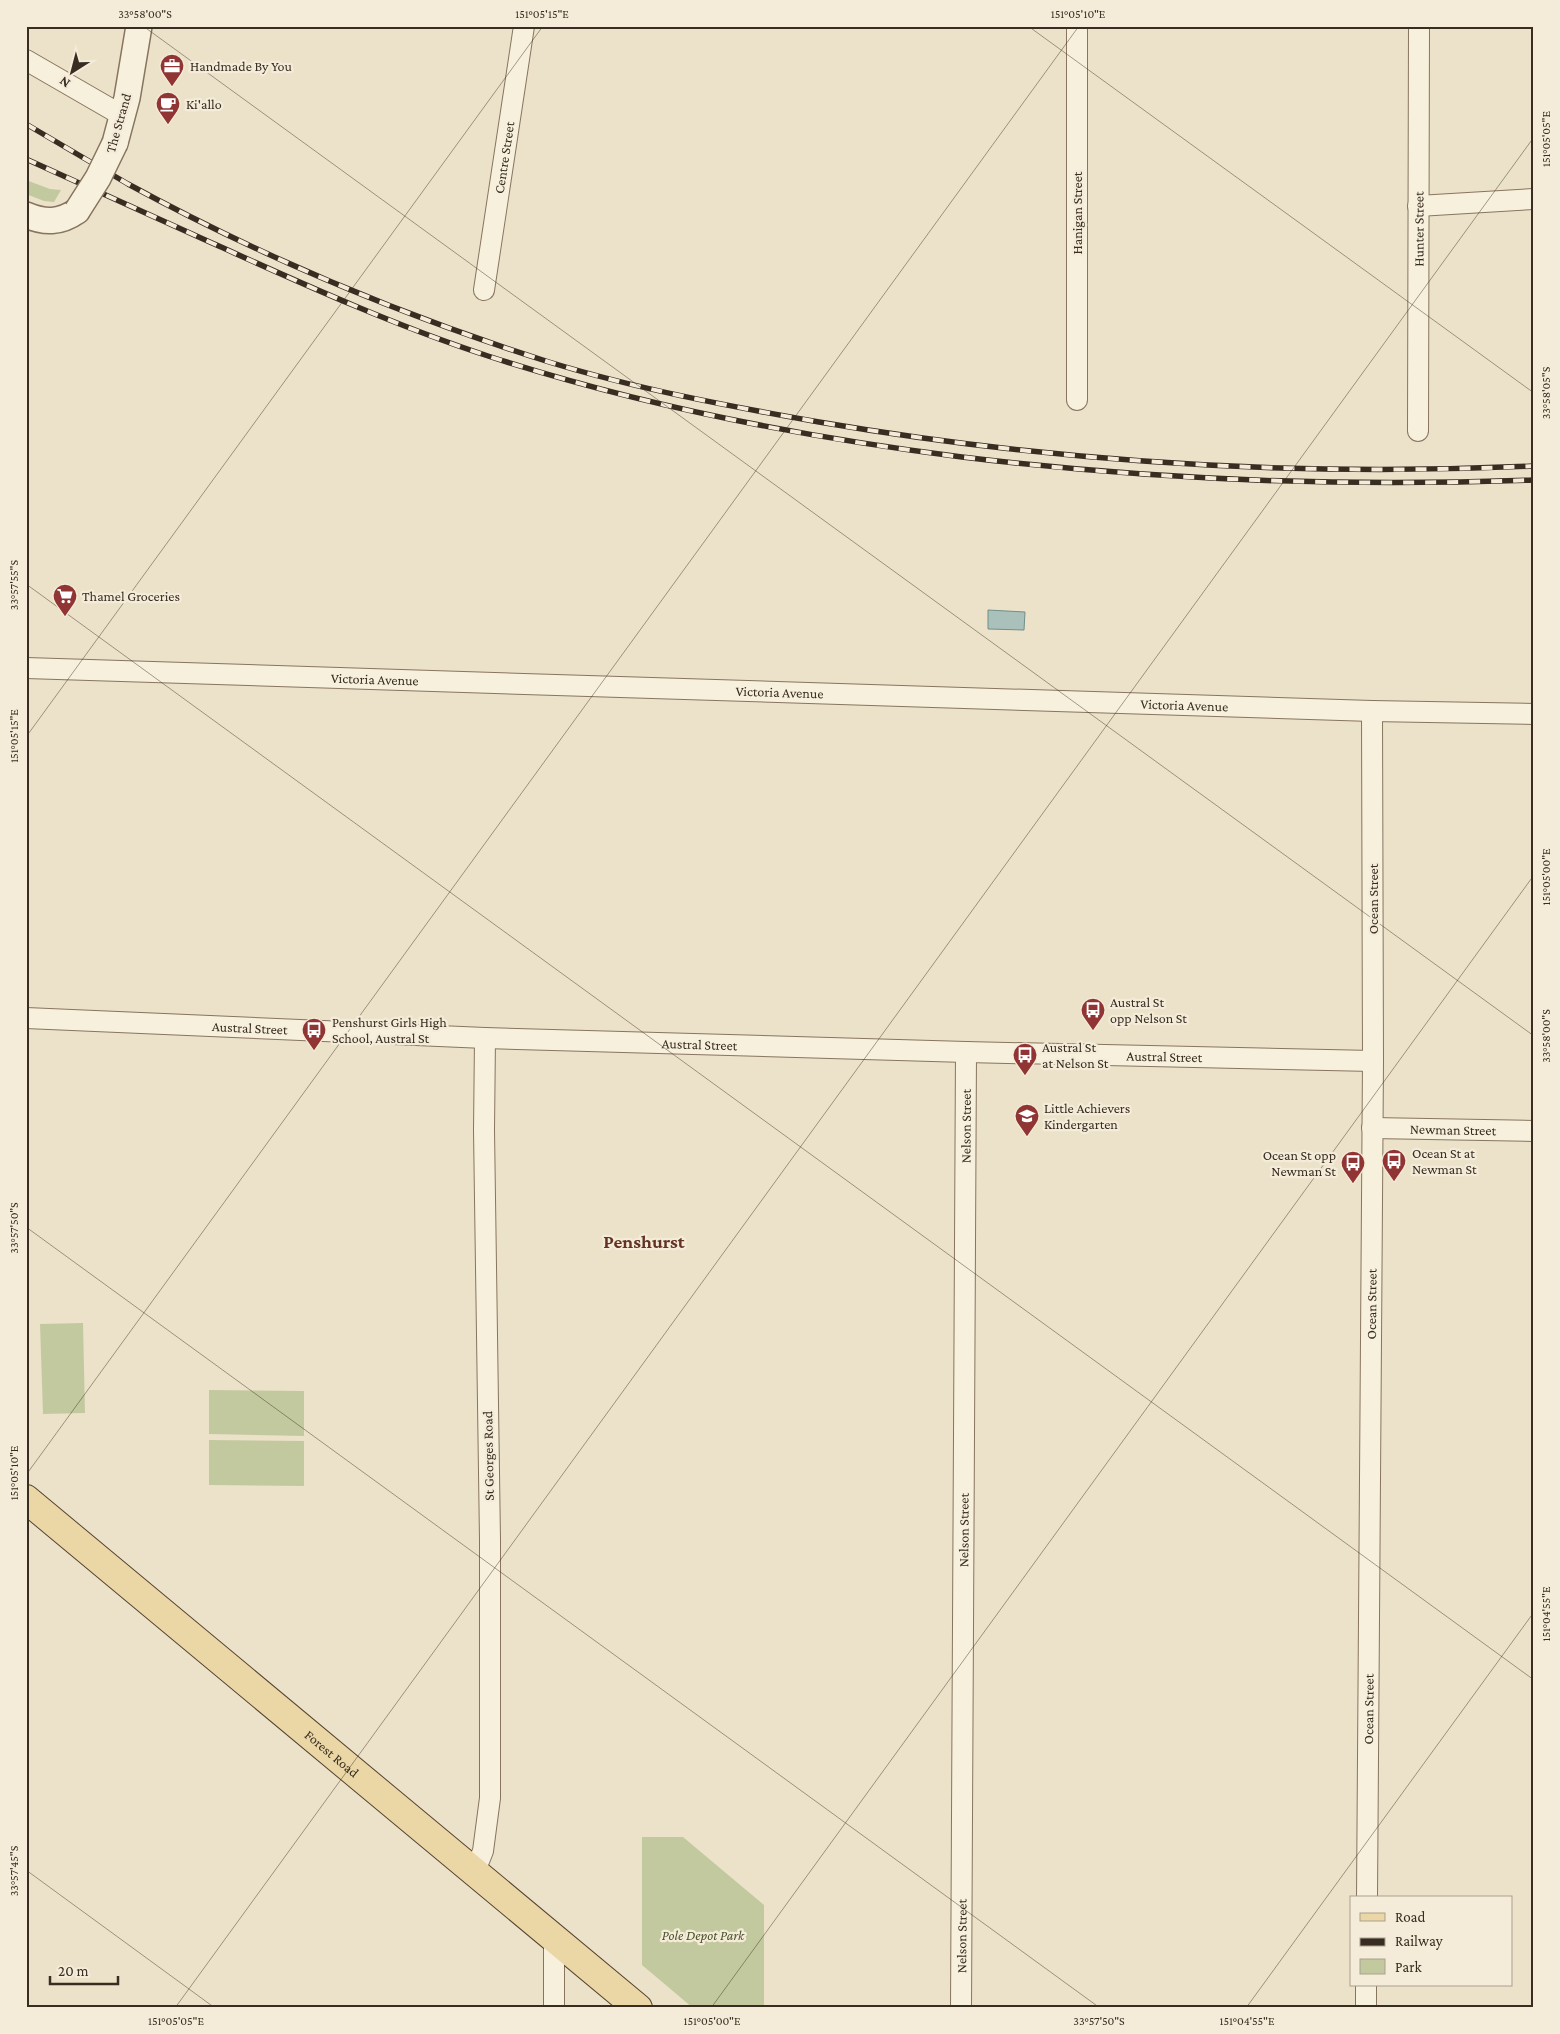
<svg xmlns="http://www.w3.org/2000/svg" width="1560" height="2034" font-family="'Crimson Pro',serif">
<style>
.green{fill:#c3c99e}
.water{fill:#aac0ba;stroke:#718e88}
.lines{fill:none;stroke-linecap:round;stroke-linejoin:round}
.minor-casing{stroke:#87755f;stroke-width:22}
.tertiary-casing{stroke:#87755f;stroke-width:28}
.primary-casing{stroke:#543;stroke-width:30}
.minor{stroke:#f7f0dc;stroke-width:20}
.tertiary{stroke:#f7f0dc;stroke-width:25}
.primary{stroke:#ebd7a5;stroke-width:28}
.rail-casing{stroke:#392d22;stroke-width:5.5}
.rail{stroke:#f4ecd9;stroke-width:4;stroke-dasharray:11;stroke-linecap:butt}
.tertiary-bridge-casing{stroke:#87755f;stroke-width:28;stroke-linecap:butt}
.tertiary-bridge{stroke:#f7f0dc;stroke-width:25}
.ticks{fill:none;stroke:#392d22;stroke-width:1;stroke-opacity:0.45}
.labels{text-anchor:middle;stroke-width:4.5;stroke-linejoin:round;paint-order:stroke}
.poi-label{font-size:14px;fill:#392d22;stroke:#f4ecd9;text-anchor:start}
.street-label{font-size:14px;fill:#392d22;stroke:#f4ecd9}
.park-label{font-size:14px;font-style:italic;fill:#48532a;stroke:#f4ecd9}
.district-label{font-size:19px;font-weight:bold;fill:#623324;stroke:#f4ecd9}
.neatline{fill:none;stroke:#392d22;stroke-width:2}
.ticks-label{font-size:12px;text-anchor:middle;fill:#392d22}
</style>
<rect width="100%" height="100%" fill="#ece2c9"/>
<path class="green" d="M26,180L50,189L61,190L54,202L44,201L26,194Z
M83,1323L85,1413L43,1414L40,1324Z
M209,1390L304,1391V1436L209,1434Z
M209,1440L304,1441V1486L209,1485Z
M642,1837H683L764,1905V2008H693L642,1965Z"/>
<path class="water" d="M988,610L1025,612L1024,630L988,629Z"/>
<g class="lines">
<defs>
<g id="minor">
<path d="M26,60L123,116"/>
<path d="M1418,206L1534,199"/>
<path id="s1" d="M484,290L524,26"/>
<path d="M1077,400V26"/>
<path id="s2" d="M1418,431L1419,26"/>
<path id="s3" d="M26,668L1372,711L1534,714"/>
<path id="s4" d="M26,1018L485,1038L966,1052L1373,1061"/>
<path id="s5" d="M1372,1128L1534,1131"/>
<path d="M475,1871L483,1851L490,1798V1540L484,1130L485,1038"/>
<path id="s6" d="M1367,1898L1373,1061L1372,711"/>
<path d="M554,2008V1937"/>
<path id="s7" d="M961,2008L966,1052"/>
<path d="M1366,2008V1985"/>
</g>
<path id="tertiary" d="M115,143L127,98L139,26
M26,215C45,223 60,223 77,211"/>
<g id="primary">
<path id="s8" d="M26,1499L638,2008"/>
</g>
</defs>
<use href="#minor" class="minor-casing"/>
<use href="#tertiary" class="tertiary-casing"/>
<use href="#primary" class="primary-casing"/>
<use href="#minor" class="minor"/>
<use href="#tertiary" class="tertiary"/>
<use href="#primary" class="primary"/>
<defs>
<path id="rail" d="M26,124C60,144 94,164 128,184C262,257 404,316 549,362C637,389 728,406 819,422C1054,462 1295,477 1534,466
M26,159C88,187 150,215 212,243C303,284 393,325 488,356C642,406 802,437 962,457C1152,480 1343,487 1534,480"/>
</defs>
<use href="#rail" class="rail-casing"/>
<use href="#rail" class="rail"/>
<defs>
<path id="tertiary-bridge" d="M77,211L98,178L115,143"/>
</defs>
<use href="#tertiary-bridge" class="tertiary-bridge-casing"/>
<use href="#tertiary-bridge" class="tertiary-bridge"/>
</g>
<path class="ticks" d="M143,26L1534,1036M1028,26L1534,393M26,584L1534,1680M26,737L543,26M26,1227L1100,2008M26,1475L1079,26M26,1870L215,2008M175,2008L1534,137M711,2008L1534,875M1246,2008L1534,1612"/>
<defs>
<symbol id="office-pin" viewBox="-11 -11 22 30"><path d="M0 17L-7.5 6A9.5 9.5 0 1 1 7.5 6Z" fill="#913534" stroke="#f4ecd9"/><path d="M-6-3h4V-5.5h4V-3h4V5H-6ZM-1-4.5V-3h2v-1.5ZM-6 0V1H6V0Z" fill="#fff"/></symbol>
<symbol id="cafe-pin" viewBox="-11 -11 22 30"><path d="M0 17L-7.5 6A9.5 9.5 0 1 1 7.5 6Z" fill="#913534" stroke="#f4ecd9"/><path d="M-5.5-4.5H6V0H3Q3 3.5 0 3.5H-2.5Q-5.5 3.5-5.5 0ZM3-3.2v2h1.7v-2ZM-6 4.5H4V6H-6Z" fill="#fff"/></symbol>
<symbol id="supermarket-pin" viewBox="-11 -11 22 30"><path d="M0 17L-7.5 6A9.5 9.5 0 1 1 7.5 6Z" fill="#913534" stroke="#f4ecd9"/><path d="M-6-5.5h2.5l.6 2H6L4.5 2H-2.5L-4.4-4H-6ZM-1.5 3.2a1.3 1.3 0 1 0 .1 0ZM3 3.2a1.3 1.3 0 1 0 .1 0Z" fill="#fff"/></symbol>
<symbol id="bus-pin" viewBox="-11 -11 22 30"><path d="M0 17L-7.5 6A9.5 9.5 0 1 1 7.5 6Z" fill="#913534" stroke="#f4ecd9"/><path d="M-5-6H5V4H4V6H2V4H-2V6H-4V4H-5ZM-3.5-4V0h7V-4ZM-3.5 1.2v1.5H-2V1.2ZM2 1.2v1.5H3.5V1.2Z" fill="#fff"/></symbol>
<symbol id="school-pin" viewBox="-11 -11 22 30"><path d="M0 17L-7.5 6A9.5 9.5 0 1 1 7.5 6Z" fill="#913534" stroke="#f4ecd9"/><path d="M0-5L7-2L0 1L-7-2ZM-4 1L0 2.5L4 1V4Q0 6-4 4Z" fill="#fff"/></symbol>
</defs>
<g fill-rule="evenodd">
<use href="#office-pin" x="158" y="52" width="28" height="38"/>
<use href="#cafe-pin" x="154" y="90" width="28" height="38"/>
<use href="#supermarket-pin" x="51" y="582" width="28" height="38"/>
<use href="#bus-pin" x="1079" y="996" width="28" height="38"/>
<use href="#bus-pin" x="300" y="1016" width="28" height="38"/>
<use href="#bus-pin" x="1011" y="1041" width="28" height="38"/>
<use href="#school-pin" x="1013" y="1102" width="28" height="38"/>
<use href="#bus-pin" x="1380" y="1147" width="28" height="38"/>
<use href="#bus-pin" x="1339" y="1149" width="28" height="38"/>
</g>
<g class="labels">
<g class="poi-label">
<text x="190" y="71">Handmade By You</text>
<text x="186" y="109">Ki'allo</text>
<text x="82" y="601">Thamel Groceries</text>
<text x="1110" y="1007">Austral St<tspan x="1110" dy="16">opp Nelson St</tspan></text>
<text x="332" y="1027">Penshurst Girls High<tspan x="332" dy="16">School, Austral St</tspan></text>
<text x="1042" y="1052">Austral St<tspan x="1042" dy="16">at Nelson St</tspan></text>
<text x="1044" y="1113">Little Achievers<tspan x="1044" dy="16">Kindergarten</tspan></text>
<text x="1412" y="1158">Ocean St at<tspan x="1412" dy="16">Newman St</tspan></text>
<text x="1336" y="1160" text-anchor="end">Ocean St opp<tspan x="1336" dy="16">Newman St</tspan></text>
</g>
<g class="street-label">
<text transform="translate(118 123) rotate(-74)" y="5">The Strand</text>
<text dy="5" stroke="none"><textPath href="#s1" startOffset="134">Centre Street</textPath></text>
<text transform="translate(1077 213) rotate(-90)" y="5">Hanigan Street</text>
<text dy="5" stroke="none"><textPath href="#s2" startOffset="202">Hunter Street</textPath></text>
<text dy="5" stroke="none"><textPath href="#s3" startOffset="349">Victoria Avenue</textPath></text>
<text dy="5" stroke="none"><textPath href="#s3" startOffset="754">Victoria Avenue</textPath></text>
<text dy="5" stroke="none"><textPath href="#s3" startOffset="1159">Victoria Avenue</textPath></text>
<text transform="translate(1373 899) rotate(-90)" y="5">Ocean Street</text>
<text dy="5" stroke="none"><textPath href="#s4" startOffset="224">Austral Street</textPath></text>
<text dy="5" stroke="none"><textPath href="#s4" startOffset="674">Austral Street</textPath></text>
<text dy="5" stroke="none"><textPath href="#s4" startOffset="1139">Austral Street</textPath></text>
<text dy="5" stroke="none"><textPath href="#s7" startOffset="882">Nelson Street</textPath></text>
<text dy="5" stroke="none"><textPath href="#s5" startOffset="81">Newman Street</textPath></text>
<text dy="5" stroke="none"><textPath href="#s6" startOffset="594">Ocean Street</textPath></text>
<text transform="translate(488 1456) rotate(-91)" y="5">St Georges Road</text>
<text dy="5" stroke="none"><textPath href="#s7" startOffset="478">Nelson Street</textPath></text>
<text dy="5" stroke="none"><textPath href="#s6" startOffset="189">Ocean Street</textPath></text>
<text dy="5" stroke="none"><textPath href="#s8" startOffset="398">Forest Road</textPath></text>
<text dy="5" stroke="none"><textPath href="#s7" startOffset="72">Nelson Street</textPath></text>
</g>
<g class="park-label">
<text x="703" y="1940">Pole Depot Park</text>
</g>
<g class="district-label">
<text x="644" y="1248">Penshurst</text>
</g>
</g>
<rect width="1560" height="2034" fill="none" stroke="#f4ecd9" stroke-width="55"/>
<rect x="1350" y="1896" width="162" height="90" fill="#f4ecd9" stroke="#a9a090"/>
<rect x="1360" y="1913" width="25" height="8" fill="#ebd7a5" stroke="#a9a090"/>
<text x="1395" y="1922" font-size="15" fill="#392d22">Road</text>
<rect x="1360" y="1938" width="25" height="8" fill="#392d22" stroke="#a9a090"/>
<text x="1395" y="1946" font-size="15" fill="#392d22">Railway</text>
<rect x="1360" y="1959" width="25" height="15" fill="#c3c99e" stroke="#a9a090"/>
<text x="1395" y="1972" font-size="15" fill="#392d22">Park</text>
<g transform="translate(72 72) rotate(216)" stroke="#f4ecd9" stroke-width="4" paint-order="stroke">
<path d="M0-4L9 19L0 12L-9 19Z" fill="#392d22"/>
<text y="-8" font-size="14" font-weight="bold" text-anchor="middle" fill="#392d22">N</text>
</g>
<path d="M50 1976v8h68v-8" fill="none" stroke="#392d22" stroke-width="2.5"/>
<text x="58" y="1976" font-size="15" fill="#392d22" stroke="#f4ecd9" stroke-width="4" paint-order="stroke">20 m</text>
<rect x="28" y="28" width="1504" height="1978" class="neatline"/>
<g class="ticks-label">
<text x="145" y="18">33°58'00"S</text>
<text x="542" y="18">151°05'15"E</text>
<text x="1078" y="18">151°05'10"E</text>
<text transform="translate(1546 139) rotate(-90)" y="4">151°05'05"E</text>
<text transform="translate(1546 393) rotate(-90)" y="4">33°58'05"S</text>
<text transform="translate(14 585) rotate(-90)" y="4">33°57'55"S</text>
<text transform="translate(14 736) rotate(-90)" y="4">151°05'15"E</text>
<text transform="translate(1546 877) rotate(-90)" y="4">151°05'00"E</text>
<text transform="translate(1546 1036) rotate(-90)" y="4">33°58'00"S</text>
<text transform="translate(14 1228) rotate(-90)" y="4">33°57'50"S</text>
<text transform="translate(14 1473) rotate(-90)" y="4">151°05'10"E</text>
<text transform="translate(1546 1614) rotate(-90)" y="4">151°04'55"E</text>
<text transform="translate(14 1871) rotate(-90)" y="4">33°57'45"S</text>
<text x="176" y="2025">151°05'05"E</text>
<text x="712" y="2025">151°05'00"E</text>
<text x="1099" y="2025">33°57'50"S</text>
<text x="1247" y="2025">151°04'55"E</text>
</g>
</svg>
